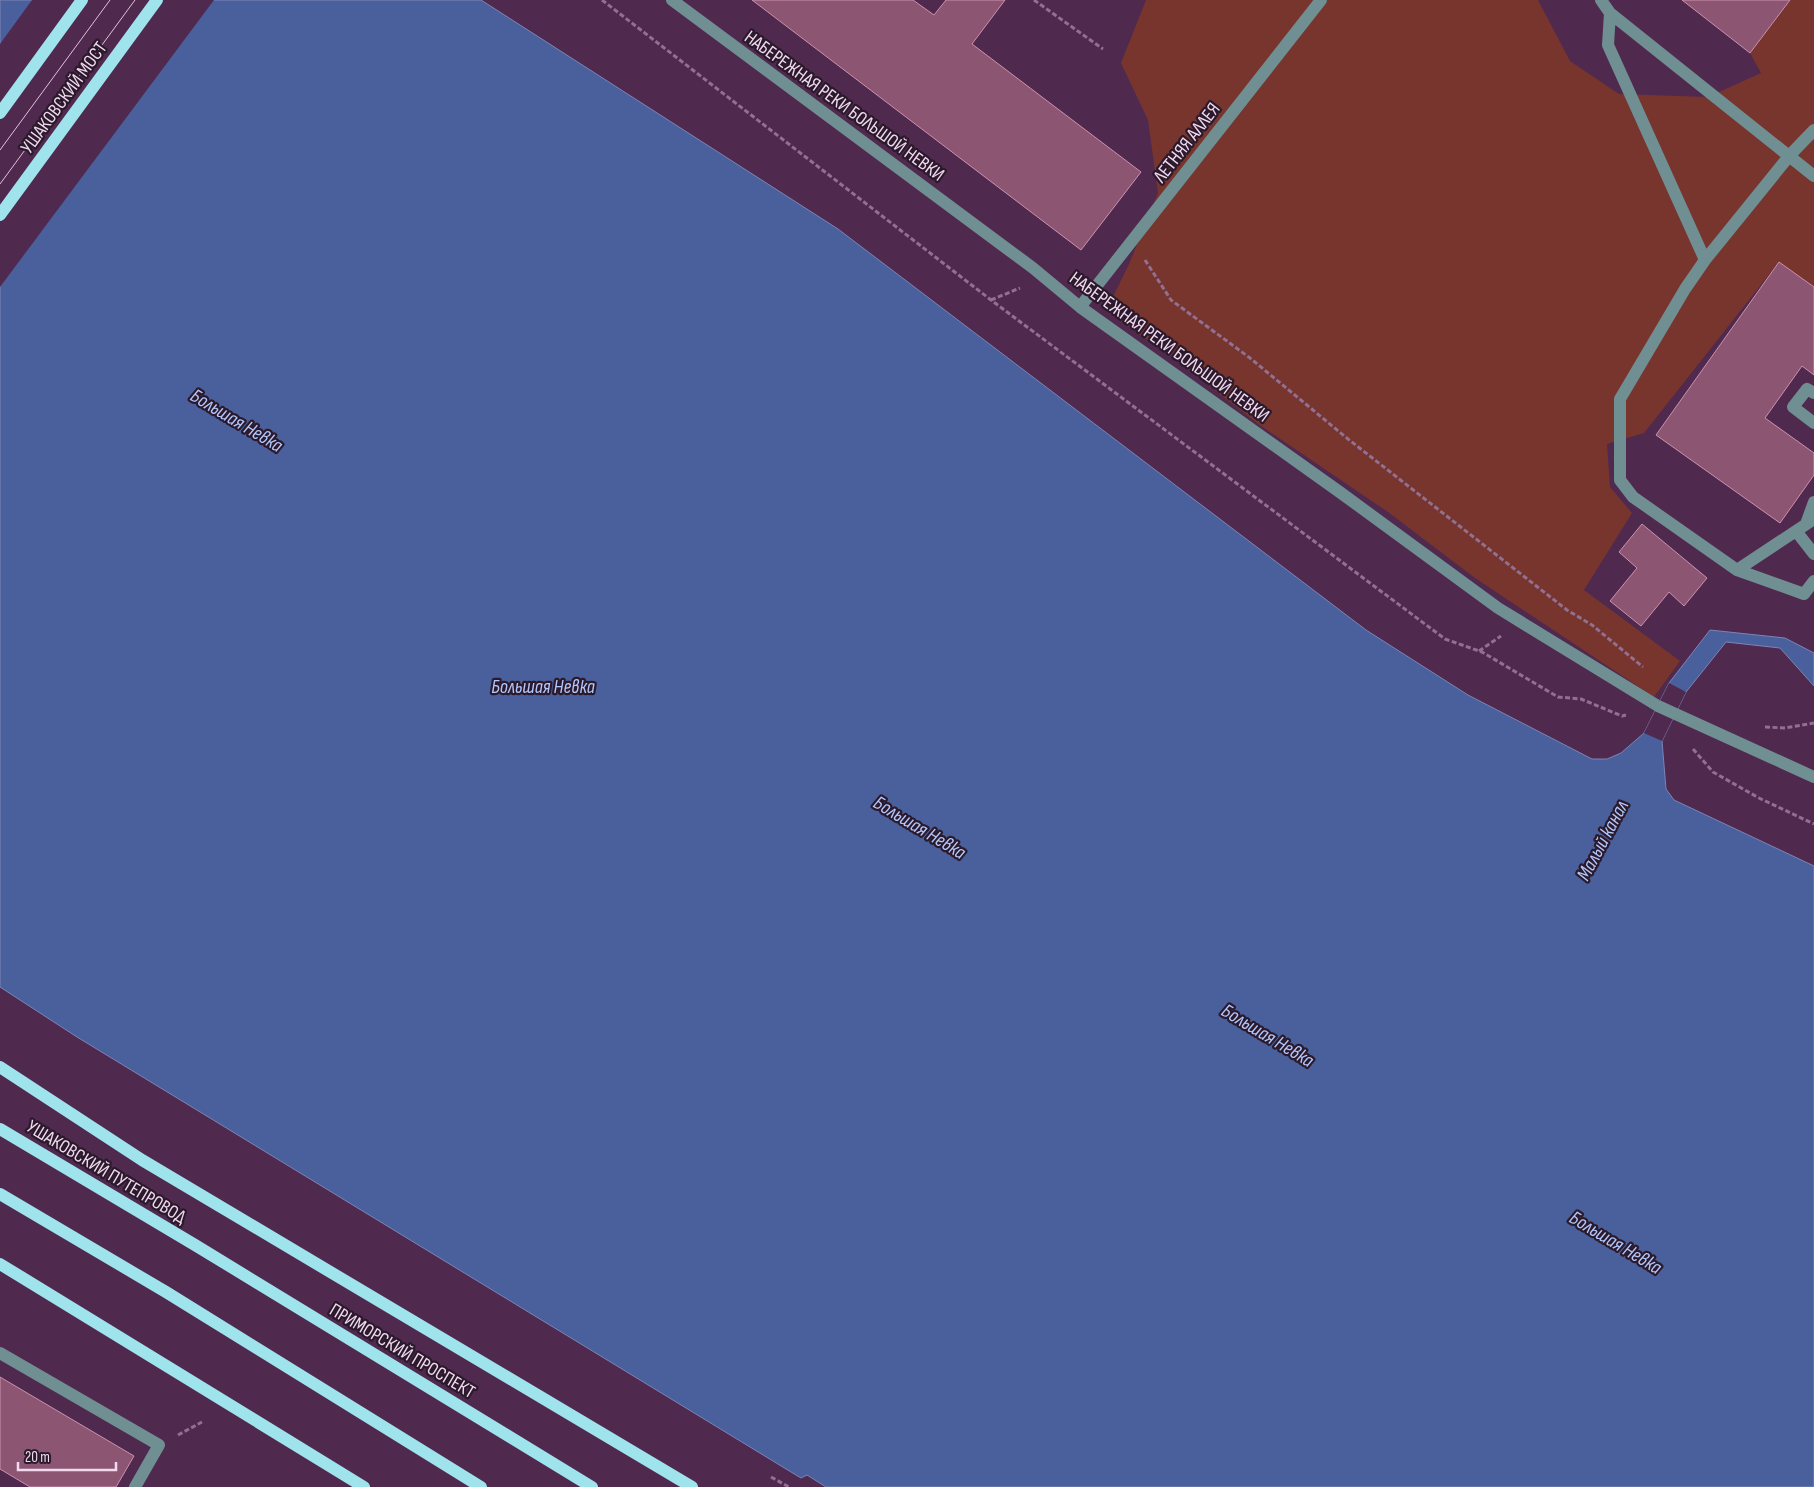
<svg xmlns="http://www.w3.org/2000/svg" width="1814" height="1487" font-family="'Sofia Sans Condensed',sans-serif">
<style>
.green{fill:#77352e}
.water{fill:#4a609c;stroke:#7c84b5}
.pier{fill:#50294f}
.building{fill:#8c5672;stroke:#cc91af}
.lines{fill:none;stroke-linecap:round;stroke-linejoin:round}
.path{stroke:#917090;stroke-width:3;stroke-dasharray:5 2.5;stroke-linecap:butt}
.minor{stroke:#6f8f93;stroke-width:12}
.major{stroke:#9fe3ed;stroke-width:12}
.tram{stroke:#ddc3dc;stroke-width:1}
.labels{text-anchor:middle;stroke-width:4.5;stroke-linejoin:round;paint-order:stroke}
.street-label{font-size:19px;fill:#f1d9f0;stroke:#2b1a2b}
.water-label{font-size:20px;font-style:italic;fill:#b2c7fc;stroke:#2b1a2b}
</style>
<rect width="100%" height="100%" fill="#50294f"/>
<path class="green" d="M1146,0H1538L1570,61L1619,94L1708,97L1761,73L1750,53L1790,0H1814V287L1779,262L1644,433L1607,444L1610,487L1632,513L1584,590L1680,661L1654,697L1475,578L1388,512L1261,426L1168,354L1106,311L1129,264L1158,193L1148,120L1121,63Z"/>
<path class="water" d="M0,0H481L838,229L1366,630L1468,695L1592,759H1607L1621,753L1644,733L1669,683L1710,630L1785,638L1814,653V686L1780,648L1726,642L1686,692L1662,741L1666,789L1674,800L1814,866V1487H826L807,1475L801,1478L791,1472L77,1037L0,987Z"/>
<path class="pier" d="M32,0H214L0,287V44Z
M1669,683L1686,692L1662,741L1644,733Z"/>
<path class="building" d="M752,0H913L934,15L946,0H1005L972,44L1141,172L1081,250Z
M1682,0H1790L1750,53Z
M1779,262L1814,287V375L1802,366L1765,418L1814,453V475L1780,523L1656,435Z
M1642,524L1707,578L1684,606L1669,592L1641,626L1610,601L1637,568L1619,552Z
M0,1377L134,1456L116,1487H30L0,1469Z"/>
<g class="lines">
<path class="path" d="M602,0L991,300L1445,639L1482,652L1558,697L1581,699L1622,716L1626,715
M1034,0L1103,49
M1145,260L1171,300L1250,358L1348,439L1567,610L1592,625L1643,667
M991,300L1020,288
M1479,651L1501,636
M1765,727L1785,728L1814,723
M1693,749L1713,772L1759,798L1814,824
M178,1435L202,1422
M771,1477L789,1487"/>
<path class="minor" d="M672,0L1033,268L1080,307L1341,493L1498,608L1658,706L1814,777
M1601,0L1610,13L1608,45L1705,260
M1610,13L1814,176
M1814,130L1790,155L1705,260L1685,289L1620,399V480L1633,497L1737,570L1804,594L1814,581
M1080,307L1321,0
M1814,393L1807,389L1793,407L1814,423
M1806,524L1814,502
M1796,531L1814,554
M1737,570L1814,519
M0,1353L159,1445L135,1487"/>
<path class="major" d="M0,113L82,0
M0,215L157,0
M0,1067L142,1160L692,1487
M0,1129L195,1245L592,1487
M0,1194L166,1292L481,1487
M0,1264L364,1487"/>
<path class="tram" d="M0,150L110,0
M0,184L135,0"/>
</g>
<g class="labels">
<g class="street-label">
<text transform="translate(63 97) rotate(-54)" y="7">УШАКОВСКИЙ МОСТ</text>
<text transform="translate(845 105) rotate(36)" y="7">НАБЕРЕЖНАЯ РЕКИ БОЛЬШОЙ НЕВКИ</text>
<text transform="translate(1186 142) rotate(-52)" y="7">ЛЕТНЯЯ АЛЛЕЯ</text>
<text transform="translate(1170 346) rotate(36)" y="7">НАБЕРЕЖНАЯ РЕКИ БОЛЬШОЙ НЕВКИ</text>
<text transform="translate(107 1171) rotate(31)" y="7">УШАКОВСКИЙ ПУТЕПРОВОД</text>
<text transform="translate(403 1350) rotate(31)" y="7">ПРИМОРСКИЙ ПРОСПЕКТ</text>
</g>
<g class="water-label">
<text transform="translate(237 420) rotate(31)" y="7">Большая Невка</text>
<text x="543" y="693">Большая Невка</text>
<text transform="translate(920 827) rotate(31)" y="7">Большая Невка</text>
<text transform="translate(1602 840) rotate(-62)" y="7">Малый канал</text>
<text transform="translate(1268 1035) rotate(31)" y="7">Большая Невка</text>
<text transform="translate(1616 1242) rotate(31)" y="7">Большая Невка</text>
</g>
</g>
<path d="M18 1462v8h98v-8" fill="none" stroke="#f1d9f0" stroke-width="2.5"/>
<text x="25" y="1462" font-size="15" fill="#f1d9f0" stroke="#2b1a2b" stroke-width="4" paint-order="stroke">20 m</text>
</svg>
